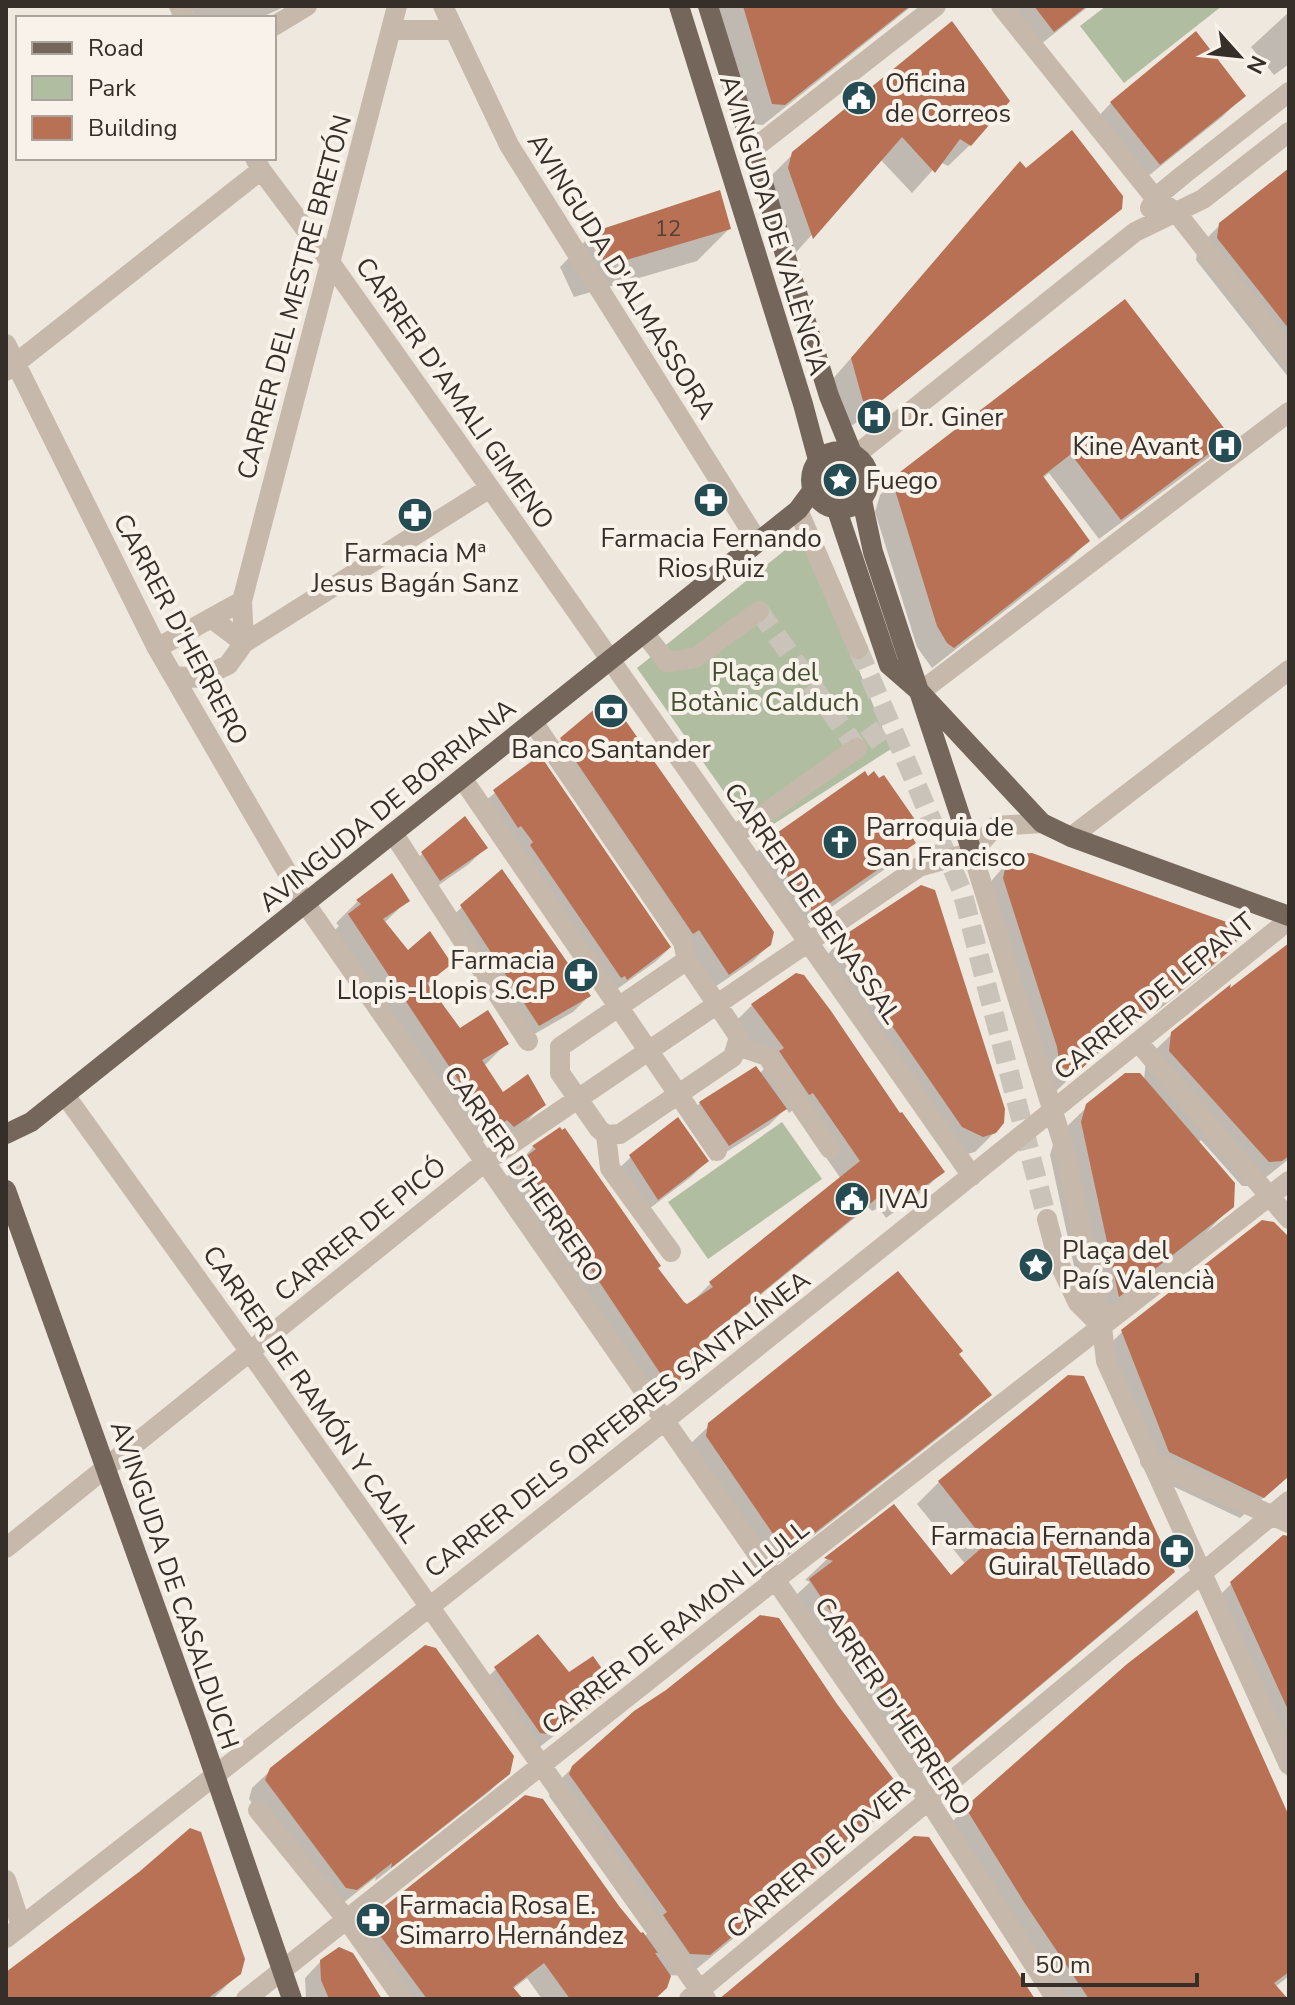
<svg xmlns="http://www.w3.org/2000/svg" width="1295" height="2005" font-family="'Nunito Sans',sans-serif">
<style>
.green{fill:#b1bda0}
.shadow{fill:#0003}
.building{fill:#b87154}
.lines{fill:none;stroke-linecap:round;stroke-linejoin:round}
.minor-tunnel{stroke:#cac3ba;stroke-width:20;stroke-dasharray:20 10;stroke-linecap:butt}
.minor{stroke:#c6b9ab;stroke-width:20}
.major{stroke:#75665c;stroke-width:20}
.labels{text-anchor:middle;stroke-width:8;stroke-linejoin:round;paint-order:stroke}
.number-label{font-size:22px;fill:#563f34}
.poi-label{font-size:26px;fill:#352e29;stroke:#f8f2ea;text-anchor:start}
.street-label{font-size:26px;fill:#352e29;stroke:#f8f2ea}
.park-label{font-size:26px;fill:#435030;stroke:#f8f2ea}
</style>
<rect width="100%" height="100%" fill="#efe8de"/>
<path class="green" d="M1106,6H1222L1124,83L1080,26Z
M804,535L891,749L755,836L637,668Z
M782,1122L822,1179L708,1259L668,1202Z"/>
<path class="shadow" d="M190,6H286L260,18H196Z
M717,6H912L763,125L752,124Z
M995,6H1089L1031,52Z
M1289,12V64L1274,75L1251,47Z
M952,24L970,145L948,166L940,162L912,193L880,159L791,258L771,176L794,153Z
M1244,95L1222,117L1137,185L1090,125L1111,103Z
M1020,164L1025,171L1120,208L1102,225V222L866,410L868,413L853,425L843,421L831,381Z
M1289,171V378L1196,260L1198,247L1220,225Z
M729,229L697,261L574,297L560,267L591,235Z
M1125,302L1228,437L1208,458L1099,539L1049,473L1042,479L1088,541L1067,562L932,668L917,647L875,512L880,495L902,473Z
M561,740L770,944L753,961L712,989L545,756Z
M538,758L669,949L655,962L613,992L480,805Z
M864,774L914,821L904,830L913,843L892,864L792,935L743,865L765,844Z
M485,848L469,864L423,896L406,870L422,854Z
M1013,856L1234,945L1213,966L1156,1012L1157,1006L1097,1053L1055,1092L986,887Z
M408,900L384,923L408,953L450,964L427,986L460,1031L506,1044L484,1066L502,1095L544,1104L522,1126L491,1147L484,1140L470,1151L327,937L339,926L336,923L358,901Z
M462,907L589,996L573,1012L522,1041L445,923Z
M844,937L995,1132L975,1152L963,1155L825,957Z
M1289,951V1159L1255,1186H1242L1201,1140L1198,1143L1232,1206L1200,1239L1087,1326L1050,1155L1055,1138L1088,1106L1144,1080L1146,1059L1173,1033Z
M752,1005L900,1116L943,1171L924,1190L886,1218L879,1208L872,1211L868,1207L702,1343L712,1353L693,1372L657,1399L503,1181L533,1147L559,1130L656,1269L687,1307L711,1283L841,1179L793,1110L789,1113L786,1108L769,1125L712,1161L684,1120L700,1103L759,1074L766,1067L733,1024Z
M631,1157L707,1161L691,1177L641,1215L614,1173Z
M1289,1240V1476L1240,1518L1147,1474L1100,1354L1122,1332Z
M956,1354L989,1394L968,1415L772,1568L688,1446L710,1425Z
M1069,1377L1173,1571L1151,1593L921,1786L789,1602L810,1582L805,1580L826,1560L894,1507L950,1578L966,1565L917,1504L939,1482Z
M1289,1544V1781L1210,1605L1232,1583Z
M496,1669L569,1674L612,1686L597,1702L537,1749L480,1684Z
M836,1705L896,1799L875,1821L688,1976L669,1975L654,1999H542L527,1978L513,1989L520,1999H399L361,1947L365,1927L382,1910L617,1907L644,1937L647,1934L549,1796L551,1789L573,1767Z
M271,1770L508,1772L490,1791L375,1881L376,1877L338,1907L328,1905L249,1799L252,1788Z
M966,1808L1289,1821V1976L1275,1987L1286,1999H1051L943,1831Z
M321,1961L379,1999H306L305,1978Z
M239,1973L213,1999H6V1975Z"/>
<path class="building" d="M743,6H910L785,105L772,104Z
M1034,6H1087L1054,32Z
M952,21L1010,101L971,146L960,139L935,173L902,137L813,239L788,168L792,152Z
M1196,31L1246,96L1160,165L1110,102Z
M1072,130L1123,196L1122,209L875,406L863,401L851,358L1020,161L1026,168Z
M1289,168V329L1217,238L1219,223Z
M720,190L731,229L606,266L590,233Z
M1125,299L1231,437L1121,520L1071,454L1043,476L1090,541L954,648L947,643L937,626L895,490L900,472Z
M609,697L774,932L771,945L729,975L699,930L693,934L560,738Z
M540,755L671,947L627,980L625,976L621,978L530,845L533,842L521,826L518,828L493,790Z
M865,771L868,776L874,771L879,778L884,775L916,821L906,828L916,843L814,914L764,842Z
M465,816L488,848L440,881L421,852Z
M1032,853L1238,926L1236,946L1175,995L1176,989L1120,1033L1077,1073L1060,1067L1057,1047L1003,878L1006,864L1012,854Z
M502,869L591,996L539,1026L460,905Z
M392,873L410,901L383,919L408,950L430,931L452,964L427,983L460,1028L488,1010L509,1044L482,1060L503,1092L528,1074L546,1105L514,1127L507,1120L492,1131L348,914L361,904L356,900Z
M921,885L935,890L1005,1109L1004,1123L996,1133L983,1137L962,1127L886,1017L839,956L843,936Z
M1289,943V1156L1282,1161L1269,1162L1169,1051L1171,1032L1231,984L1230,988Z
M796,973L804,975L831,1011L900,1113L902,1112L945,1172L905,1200L898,1190L892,1194L888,1189L703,1341L715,1353L678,1381L666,1382L552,1211L520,1169L521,1160L536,1149L532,1146L560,1127L562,1130L565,1128L661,1266L658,1268L684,1302L687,1304L713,1287L709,1282L860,1161L813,1093L809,1095L779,1051L784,1048L751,1004Z
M756,1066L787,1109L729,1146L699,1102Z
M1125,1073H1140L1235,1183L1234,1207L1119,1297L1081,1122L1086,1104Z
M678,1117L709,1161L658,1200L629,1155Z
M1262,1220L1274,1222L1289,1237V1476L1264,1498L1169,1452L1121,1330Z
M898,1271L963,1351L959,1354L992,1395L794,1549L780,1544L706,1436L708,1423Z
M1068,1375L1084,1376L1175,1572L945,1765L929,1761L809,1579L833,1561L824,1558L894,1504L951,1575L987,1543L938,1481Z
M1283,1535L1289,1536V1712L1230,1582Z
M1197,1610L1289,1816V1972L1274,1983L1288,1999H1089L1024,1902L965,1807L1127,1664Z
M760,1615L779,1618L837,1704L901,1789L898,1800L710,1955L690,1954L663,1915L667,1912L569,1774L572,1766L634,1711L666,1690Z
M538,1634L569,1672L593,1656L615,1687L554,1735L540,1733L494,1667Z
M425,1645L436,1648L514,1756L510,1774L391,1868L392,1863L357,1890L346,1888L265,1780L270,1768Z
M525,1795L543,1799L619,1906L641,1933L643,1932L658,1953H655L671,1976L667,1988L655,1999H570L544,1963L513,1987L523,1999H427L376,1930L381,1909Z
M190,1828L201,1832L245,1959L241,1974L207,1999H6V1972L139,1872Z
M914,1836L929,1837L1035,1999H719Z
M339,1947L353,1953L382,1999H329L321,1980L320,1960Z"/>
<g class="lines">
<path class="minor-tunnel" d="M759,611L857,748L890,724
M858,649L962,891L1047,1219"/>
<path class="minor" d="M179,6L185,18
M443,6L509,145L758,542
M1001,6L1155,198L1176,212L1289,356
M274,26L307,6
M391,30H454
M753,149L936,6
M255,158L261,170L330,262L490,488L972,1176
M1150,208L1155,198L1183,175L1289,92
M6,344L157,648L305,903L929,1801L1056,1999
M6,371L261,170
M856,455L1135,232L1203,199L1289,132
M798,510L858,649
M211,618L244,643L490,488
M644,633L667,662L695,658L759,611
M157,648L242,601
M174,676L200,678L228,665L244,643L242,601L397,6
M920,692L1289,412
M533,722L683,942L687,960
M462,778L717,1151
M393,833L528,1041
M735,835L857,748
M1071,837L1289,670
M972,852L1064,1147L1102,1327L1106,1361L1289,1765
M972,852L996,826L1042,823
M1138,1042L1289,1219
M738,1046L767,1056L830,1149
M65,1095L250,1352L706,1999
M606,1135L620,1134L733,1057L739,1037L687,960L560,1047V1073L599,1129L606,1135L610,1168L671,1252
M1047,1219L1058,1261L1078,1303L1102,1327
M1150,1461L1289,1523
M6,1548L485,1162L919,867L972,852
M258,1810L347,1920L403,1999
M6,1880L21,1926
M6,1938C438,1604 864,1263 1289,920
M246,1999L775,1580L1289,1181
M689,1999L1289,1501"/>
<path class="major" d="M679,6L803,404L818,460
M708,6L829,396L852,453
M811 480a29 29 0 1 1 58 0a29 29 0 1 1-58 0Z
M862,500L873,552L972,852
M837,510L889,665L920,692L1042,823L1071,837L1289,916
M6,1134L31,1122L798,510L812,491
M6,1190L198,1726L292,1999"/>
</g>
<defs>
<symbol id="civic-disc" viewBox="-11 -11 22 22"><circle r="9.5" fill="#244c52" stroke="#f8f2ea"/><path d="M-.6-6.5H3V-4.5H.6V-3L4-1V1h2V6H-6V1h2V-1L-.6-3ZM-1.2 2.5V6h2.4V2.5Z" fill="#fff"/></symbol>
<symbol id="hospital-disc" viewBox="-11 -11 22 22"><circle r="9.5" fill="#244c52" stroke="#f8f2ea"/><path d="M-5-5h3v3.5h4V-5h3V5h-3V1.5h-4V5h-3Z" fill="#fff"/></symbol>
<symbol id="sight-disc" viewBox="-11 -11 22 22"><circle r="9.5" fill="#244c52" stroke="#f8f2ea"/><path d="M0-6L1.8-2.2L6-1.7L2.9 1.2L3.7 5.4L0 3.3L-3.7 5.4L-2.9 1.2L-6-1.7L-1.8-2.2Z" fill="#fff"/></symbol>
<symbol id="pharmacy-disc" viewBox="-11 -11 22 22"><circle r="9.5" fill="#244c52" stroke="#f8f2ea"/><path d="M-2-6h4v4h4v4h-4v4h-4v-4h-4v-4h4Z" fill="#fff"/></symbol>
<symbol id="bank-disc" viewBox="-11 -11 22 22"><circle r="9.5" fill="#244c52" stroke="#f8f2ea"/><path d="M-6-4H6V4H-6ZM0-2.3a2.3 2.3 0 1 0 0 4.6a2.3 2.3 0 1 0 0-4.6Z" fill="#fff"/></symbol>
<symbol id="church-disc" viewBox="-11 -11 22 22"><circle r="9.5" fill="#244c52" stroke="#f8f2ea"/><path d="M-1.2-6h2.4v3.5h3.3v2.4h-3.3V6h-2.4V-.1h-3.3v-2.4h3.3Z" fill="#fff"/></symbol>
</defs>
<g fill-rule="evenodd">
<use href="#civic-disc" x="839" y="78" width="40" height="40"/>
<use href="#hospital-disc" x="854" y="397" width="40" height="40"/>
<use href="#hospital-disc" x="1205" y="426" width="40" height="40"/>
<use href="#sight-disc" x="820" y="460" width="40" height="40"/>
<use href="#pharmacy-disc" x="691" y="480" width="40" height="40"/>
<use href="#pharmacy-disc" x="395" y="495" width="40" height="40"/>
<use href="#bank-disc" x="591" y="691" width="40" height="40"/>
<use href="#church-disc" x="820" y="822" width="40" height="40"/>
<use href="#pharmacy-disc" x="561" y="955" width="40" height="40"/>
<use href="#civic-disc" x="832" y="1179" width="40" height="40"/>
<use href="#sight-disc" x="1016" y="1245" width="40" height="40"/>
<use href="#pharmacy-disc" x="1157" y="1531" width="40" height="40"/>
<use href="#pharmacy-disc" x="353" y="1900" width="40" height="40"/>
</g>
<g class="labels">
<g class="number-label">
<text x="668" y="236">12</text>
</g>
<g class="poi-label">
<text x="885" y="92">Oficina<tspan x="885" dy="30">de Correos</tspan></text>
<text x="900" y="426">Dr. Giner</text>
<text x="1199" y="455" text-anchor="end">Kine Avant</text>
<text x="866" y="489">Fuego</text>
<text x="711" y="547" text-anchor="middle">Farmacia Fernando<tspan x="711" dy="30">Rios Ruiz</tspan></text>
<text x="415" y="562" text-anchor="middle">Farmacia Mª<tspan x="415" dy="30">Jesus Bagán Sanz</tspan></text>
<text x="611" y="758" text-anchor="middle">Banco Santander</text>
<text x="866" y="836">Parroquia de<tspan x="866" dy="30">San Francisco</tspan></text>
<text x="555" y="969" text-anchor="end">Farmacia<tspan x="555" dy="30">Llopis-Llopis S.C.P</tspan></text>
<text x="878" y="1208">IVAJ</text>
<text x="1062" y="1259">Plaça del<tspan x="1062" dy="30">País Valencià</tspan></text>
<text x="1151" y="1545" text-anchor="end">Farmacia Fernanda<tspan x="1151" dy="30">Guiral Tellado</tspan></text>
<text x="399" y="1914">Farmacia Rosa E.<tspan x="399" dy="30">Simarro Hernández</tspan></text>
</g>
<g class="street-label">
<text transform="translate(774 225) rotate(73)" y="9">AVINGUDA DE VALÈNCIA</text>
<text transform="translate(622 276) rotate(58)" y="9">AVINGUDA D'ALMASSORA</text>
<text transform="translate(294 297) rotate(-75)" y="9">CARRER DEL MESTRE BRETÓN</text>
<text transform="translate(455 393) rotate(55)" y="9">CARRER D'AMALI GIMENO</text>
<text transform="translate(181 629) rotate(62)" y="9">CARRER D'HERRERO</text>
<text transform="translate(387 805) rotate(-39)" y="9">AVINGUDA DE BORRIANA</text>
<text transform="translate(813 903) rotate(55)" y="9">CARRER DE BENASSAL</text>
<text transform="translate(1154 996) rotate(-39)" y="9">CARRER DE LEPANT</text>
<text transform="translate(524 1174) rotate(55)" y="9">CARRER D'HERRERO</text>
<text transform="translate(360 1229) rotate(-39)" y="9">CARRER DE PICÓ</text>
<text transform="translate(311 1394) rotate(55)" y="9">CARRER DE RAMÓN Y CAJAL</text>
<text transform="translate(617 1424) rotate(-38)" y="9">CARRER DELS ORFEBRES SANTALÍNEA</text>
<text transform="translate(175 1585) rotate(71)" y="9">AVINGUDA DE CASALDUCH</text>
<text transform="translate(675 1627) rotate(-38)" y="9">CARRER DE RAMON LLULL</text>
<text transform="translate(893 1706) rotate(56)" y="9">CARRER D'HERRERO</text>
<text transform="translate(818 1859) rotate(-40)" y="9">CARRER DE JOVER</text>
</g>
<g class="park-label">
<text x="765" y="681">Plaça del<tspan x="765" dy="30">Botànic Calduch</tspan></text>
</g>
</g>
<rect width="1295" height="2005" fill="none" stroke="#352e29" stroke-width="16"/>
<rect x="16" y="16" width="260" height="144" fill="#f8f2ea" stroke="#aaa49d" stroke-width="2"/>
<rect x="32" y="42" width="40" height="12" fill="#75665c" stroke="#aaa49d" stroke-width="2"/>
<text x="88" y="56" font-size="24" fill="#352e29">Road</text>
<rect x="32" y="76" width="40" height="24" fill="#b1bda0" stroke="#aaa49d" stroke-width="2"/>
<text x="88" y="96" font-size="24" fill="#352e29">Park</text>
<rect x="32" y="116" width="40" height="24" fill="#b87154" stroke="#aaa49d" stroke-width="2"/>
<text x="88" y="136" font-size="24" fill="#352e29">Building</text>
<g transform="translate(1239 56) rotate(117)" stroke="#f8f2ea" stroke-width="6" paint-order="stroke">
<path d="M0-6L14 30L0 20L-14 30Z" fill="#352e29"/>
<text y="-12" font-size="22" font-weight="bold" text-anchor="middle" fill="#352e29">N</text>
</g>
<path d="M1023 1973v12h174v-12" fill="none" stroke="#352e29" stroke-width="4"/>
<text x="1035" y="1973" font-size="24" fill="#352e29" stroke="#f8f2ea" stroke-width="6" paint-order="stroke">50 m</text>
</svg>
